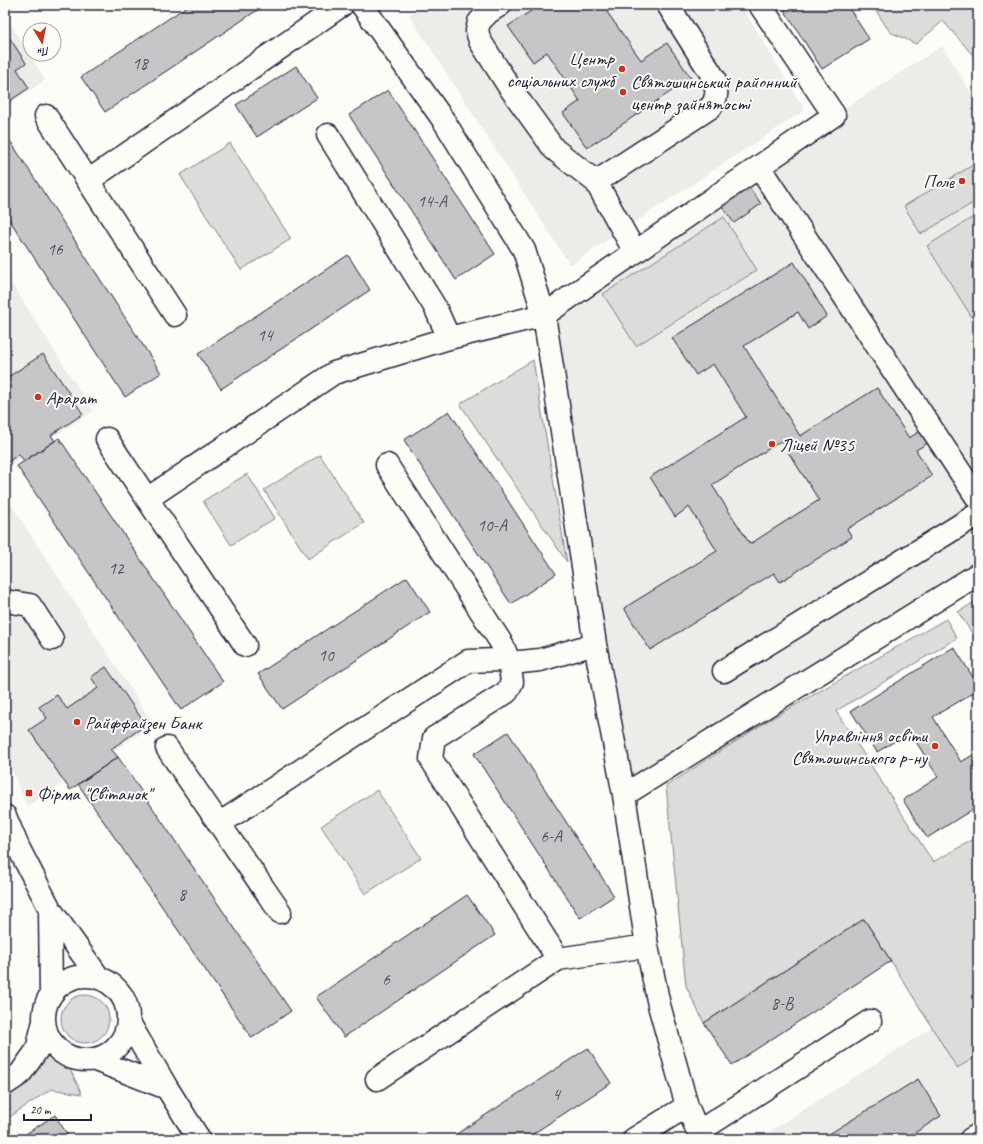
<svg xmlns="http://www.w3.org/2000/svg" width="983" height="1144" font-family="Caveat,sans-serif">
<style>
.built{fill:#ecece9}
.green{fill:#dddcdb;stroke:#807f8b}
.building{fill:#c6c6c8;stroke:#22223b;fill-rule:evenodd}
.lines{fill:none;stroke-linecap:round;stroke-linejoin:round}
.minor-casing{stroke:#22223b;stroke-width:25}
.minor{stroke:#fdfcf7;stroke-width:22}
.poi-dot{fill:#c8321e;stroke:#fdfcf7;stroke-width:1.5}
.labels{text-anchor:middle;stroke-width:4;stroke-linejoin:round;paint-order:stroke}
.number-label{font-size:17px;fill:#4b4b5e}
.poi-label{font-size:19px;fill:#22223b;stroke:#fdfcf7;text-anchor:start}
</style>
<rect width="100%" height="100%" fill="#fdfcf7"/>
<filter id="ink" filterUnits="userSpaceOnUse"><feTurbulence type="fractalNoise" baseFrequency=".025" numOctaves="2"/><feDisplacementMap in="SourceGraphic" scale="8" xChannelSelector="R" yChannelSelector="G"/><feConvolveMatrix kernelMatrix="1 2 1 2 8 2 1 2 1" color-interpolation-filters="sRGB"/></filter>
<g filter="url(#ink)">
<path class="built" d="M423,5H741L805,110L570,265L409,15Z
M5,15L45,80L5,107Z
M942,46L978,104V574L624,795L544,315L834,115Z
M5,273L93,411L5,468Z
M5,495L154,725L27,806L5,754Z
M978,998V1139H758Z"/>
<path class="green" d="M872,5H978V61L943,21L916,44L890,32Z
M230,143L291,239L241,270L180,175Z
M978,162V200L921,234L904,206Z
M978,214V327L927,246Z
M724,217L757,270L636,346L603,294Z
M533,360L567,562L460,404Z
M320,455L364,523L308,559L264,490Z
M247,474L275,518L231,545L203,501Z
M978,600V642L958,612Z
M946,619L957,638L836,711L933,862L978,837V1056L957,1068L891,961L864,919L704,1023L686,986L666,786L769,720Z
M377,790L421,858L365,894L321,826Z
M61 1019a24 24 0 1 1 48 0a24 24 0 1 1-48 0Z
M46,1038L54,1050L65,1059L82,1094L51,1089L5,1120V1089Z"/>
<path class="building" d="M189,5H265L105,112L81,77Z
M540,5H617L607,12L641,60L667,43L691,78L587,148L563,113L580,101L547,52L533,62L508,26Z
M781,5H847L869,39L822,69Z
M5,31L26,63L17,69L29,88L5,104Z
M296,66L317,98L257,137L236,105Z
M388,90L495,254L456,280L349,115Z
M5,133L161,373L125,397L5,213Z
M747,184L761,204L734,223L720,203Z
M348,255L370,290L221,389L198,354Z
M794,262L827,316L808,329L798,312L744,346L800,436L877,388L909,438L925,428L933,440L916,450L932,476L847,529L852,537L780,582L774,573L650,650L624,608L717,551L689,507L675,517L650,477L746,417L713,364L696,375L672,338ZM781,441L819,500L750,544L712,485Z
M43,354L83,414L51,435L55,441L24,461L19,454L5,464V379Z
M449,411L556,574L511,604L404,440Z
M59,438L223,682L181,710L17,466Z
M407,577L430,612L282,709L258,674Z
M954,647L978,685V690L933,717L961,762L978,752V806L927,838L903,800L938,777L910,732L877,752L851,711Z
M106,667L146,725L111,749L118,757L70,790L29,730L47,718L39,707L57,695L67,709L98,688L91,677Z
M508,732L614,896L580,918L474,754Z
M118,757L291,1011L252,1038L78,784Z
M467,895L495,935L344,1037L316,997Z
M864,919L891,961L732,1065L704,1023Z
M588,1048L611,1083L525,1139H449Z
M918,1079L941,1116L905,1139H821Z
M55,1115L70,1139H18Z"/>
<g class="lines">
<defs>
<path id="minor" d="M362,5L444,121L524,250L544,315L595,644L624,795L647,946L659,1005L687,1106L698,1132L702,1139
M500,5L489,12L479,22L477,31L480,41L508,85L554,149L596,182L711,107C718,97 717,91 714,78L668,5
M46,116L175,315
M328,135L435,307L449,338
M759,167L978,499
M88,181L342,5
M596,182L635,252
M107,439L245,645
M387,465L502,644L509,661L512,682L507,692L434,738L431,759L558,959
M147,499L334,373L449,338L544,315L834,115L760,5
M5,601L30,605L52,639
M724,671L978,514
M167,748L280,912
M624,795L978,574
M5,816L18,847L50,909L99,978
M219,824L468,661L497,660L521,662L540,660L595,644
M50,909L51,995
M44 1018a42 42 0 1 1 84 0a42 42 0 1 1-84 0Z
M128,1021L167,1088L199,1139
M93,1059L167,1088
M377,1079L558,959L647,946
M5,1084L20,1074L37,1050L44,1021
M698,1132L870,1021
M634,1139L687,1106
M971,1139L978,1135"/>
</defs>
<use href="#minor" class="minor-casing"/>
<use href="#minor" class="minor"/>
</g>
</g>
<g class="poi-dot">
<circle cx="622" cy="69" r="4"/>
<circle cx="623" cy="92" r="4"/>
<circle cx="962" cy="181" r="4"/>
<circle cx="38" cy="397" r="4"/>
<circle cx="772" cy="444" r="4"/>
<circle cx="77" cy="722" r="4"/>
<circle cx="935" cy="746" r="4"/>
<rect x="25" y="789" width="8" height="8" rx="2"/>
</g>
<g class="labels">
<g class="number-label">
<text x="140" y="69">18</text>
<text x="432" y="207">14-А</text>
<text x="55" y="255">16</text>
<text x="265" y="341">14</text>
<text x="492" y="531">10-А</text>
<text x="116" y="574">12</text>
<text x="326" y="661">10</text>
<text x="551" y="842">6-А</text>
<text x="182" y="900">8</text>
<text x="386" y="985">6</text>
<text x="782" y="1009">8-В</text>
<text x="556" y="1100">4</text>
</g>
<g class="poi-label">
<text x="614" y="65" text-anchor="end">Центр<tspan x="614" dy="22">соціальних служб</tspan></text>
<text x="631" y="88">Святошинський районний<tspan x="631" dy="22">центр зайнятості</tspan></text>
<text x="954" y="188" text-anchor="end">Поле</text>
<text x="46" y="404">Арарат</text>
<text x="780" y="451">Ліцей №35</text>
<text x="85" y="729">Райффайзен Банк</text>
<text x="927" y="742" text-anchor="end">Управління освіти<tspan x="927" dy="22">Святошинського р-ну</tspan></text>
<text x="37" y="800">Фірма "Світанок"</text>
</g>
</g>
<rect width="983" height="1144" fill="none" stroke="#fdfcf7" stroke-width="20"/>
<rect x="10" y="10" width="963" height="1124" fill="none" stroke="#22223b" stroke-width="1.5" filter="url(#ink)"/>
<g transform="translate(42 42) rotate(170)"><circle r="19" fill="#fdfcf7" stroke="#a5a5ac"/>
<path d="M0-3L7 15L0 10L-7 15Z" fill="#c8321e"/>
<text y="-6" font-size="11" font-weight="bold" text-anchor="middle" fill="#22223b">Пн</text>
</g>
<path d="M24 1114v6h67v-6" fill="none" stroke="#22223b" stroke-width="2"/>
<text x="30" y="1114" font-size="12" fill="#22223b" stroke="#fdfcf7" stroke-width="3" paint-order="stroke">20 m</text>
</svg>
